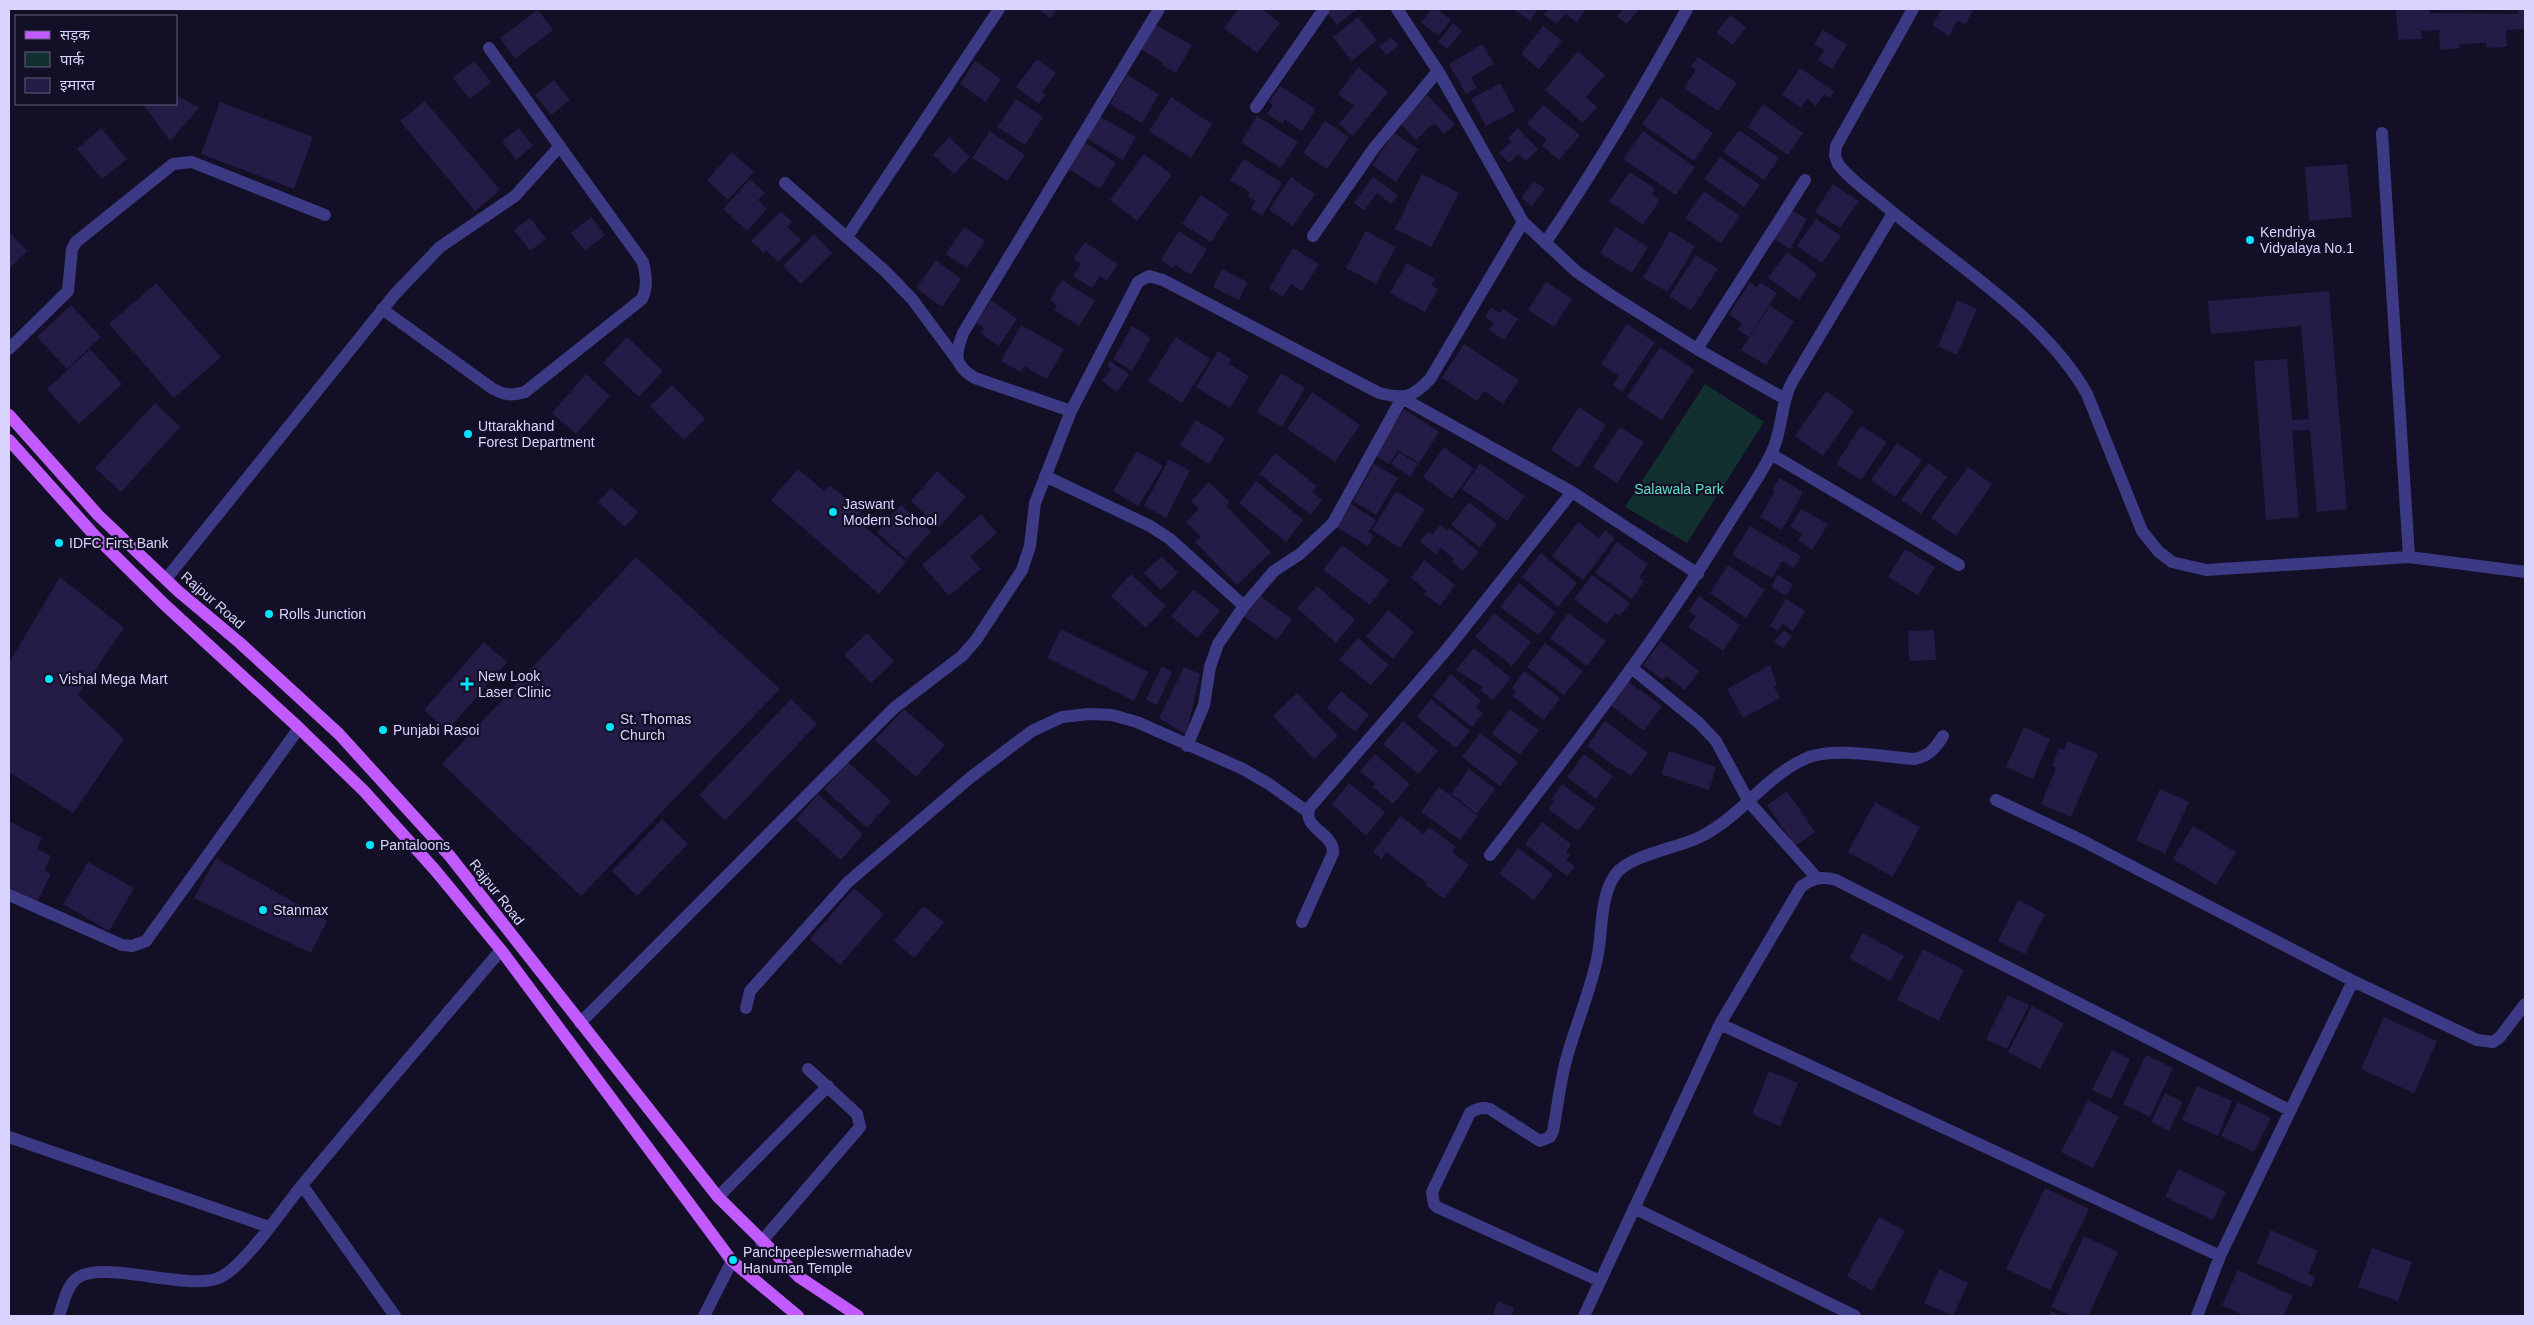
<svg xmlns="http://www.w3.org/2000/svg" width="2534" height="1325" font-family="Arial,'Noto Sans Devanagari',sans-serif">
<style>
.green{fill:#12302f}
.building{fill:#241b47}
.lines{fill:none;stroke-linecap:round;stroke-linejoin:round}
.service{stroke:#3d3a85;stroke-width:12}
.minor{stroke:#3d3a85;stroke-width:12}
.primary{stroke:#c25bff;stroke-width:12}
.poi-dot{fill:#00e5ff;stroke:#130f26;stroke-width:2}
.labels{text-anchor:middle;stroke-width:4.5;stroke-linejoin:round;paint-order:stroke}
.poi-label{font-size:14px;fill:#d9d4ff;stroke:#130f26;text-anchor:start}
.park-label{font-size:14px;fill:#5fe0c0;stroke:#130f26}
.street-label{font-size:14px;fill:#d9d4ff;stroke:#130f26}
</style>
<rect width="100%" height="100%" fill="#130f26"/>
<path class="green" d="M1705,384L1764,422L1687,543L1625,507Z"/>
<path class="building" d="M1037,9H1057L1051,18Z
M1238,9H1262L1280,23L1257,53L1224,28Z
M1329,9H1357L1337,25L1326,11Z
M1432,9H1437L1451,20L1438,36L1421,22Z
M1513,9H1538L1530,21Z
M1549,9H1586L1577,22L1565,14L1557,24L1544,15Z
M1623,9H1639L1627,24L1617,16Z
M1942,9H1970L1973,11L1965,25L1958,20L1949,36L1932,25Z
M2396,9H2430L2429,13L2518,14V9H2525V29L2506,30L2507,47L2487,48L2486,43L2459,44L2460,48L2440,50L2439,30L2421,31L2422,39L2398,40Z
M538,10L553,30L515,59L500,38Z
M1730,15L1746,27L1733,45L1716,33Z
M1358,17L1377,40L1352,61L1333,37Z
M1453,23L1462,31L1447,49L1438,42Z
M1154,24L1192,45L1176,73L1162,65L1163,62L1140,49Z
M1543,26L1562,41L1539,69L1521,54Z
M1823,30L1847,45L1832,69L1818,60L1824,50L1814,44Z
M1391,37L1399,46L1386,55L1379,46Z
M1482,44L1494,64L1471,77L1477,88L1466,94L1449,64Z
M1578,51L1605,75L1586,97L1597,107L1583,123L1545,90Z
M1698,57L1737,83L1718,111L1684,88L1696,70L1691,66Z
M1037,59L1056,73L1042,92L1046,94L1039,104L1016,87Z
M474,61L491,82L470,99L453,78Z
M975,61L1001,79L986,102L960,84Z
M1358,67L1388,92L1353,136L1339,124L1354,106L1338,94Z
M1800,68L1834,91L1830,98L1824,94L1816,106L1807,99L1801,108L1782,95Z
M1127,75L1159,94L1142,123L1110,104Z
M554,80L570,100L551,115L535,95Z
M1500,83L1515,111L1486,126L1471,99Z
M1280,86L1316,109L1302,131L1285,120L1282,124L1267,114L1273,105L1269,102Z
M176,95L199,108L170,141L143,104H176Z
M1427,95L1455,124L1444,134L1434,123L1416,140L1398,121Z
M1171,97L1212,124L1191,158L1149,131Z
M1661,97L1713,133L1694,161L1642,124Z
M1016,99L1043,117L1025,145L997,127Z
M425,101L500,190L475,211L400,121Z
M220,102L313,137L294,189L201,154Z
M1763,104L1803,133L1788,155L1748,127Z
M1543,105L1580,135L1559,160L1542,146L1547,140L1527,124Z
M1099,116L1136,137L1123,160L1086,138Z
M1257,116L1298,142L1281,168L1241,142Z
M1325,121L1349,137L1327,169L1303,153Z
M101,128L127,159L102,179L77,149Z
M519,128L533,146L516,160L502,141Z
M1518,128L1538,149L1526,161L1518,154L1509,163L1499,153L1511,142L1508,138Z
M1739,130L1779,158L1764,180L1723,152Z
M990,131L1025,155L1007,181L972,158Z
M1643,131L1695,167L1676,195L1623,159Z
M1394,133L1418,149L1396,182L1372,165Z
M949,137L970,157L954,174L933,155Z
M1084,142L1116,163L1100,189L1067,168Z
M732,152L754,172L728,200L707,180Z
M1144,154L1172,175L1137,221L1110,200Z
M1720,157L1760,185L1744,207L1704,179Z
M1244,159L1282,183L1262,216L1251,209L1256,201L1248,196L1250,192L1230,180Z
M2347,164L2352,217L2309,221L2305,167Z
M1630,172L1655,189L1652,194L1660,200L1643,225L1609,201Z
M1422,174L1459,193L1431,247L1395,229Z
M1291,177L1315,194L1293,226L1269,210Z
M1373,177L1398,195L1391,204L1377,193L1364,211L1354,203Z
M750,179L765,193L758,200L767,209L747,231L723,209Z
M1534,181L1545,189L1532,206L1521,198Z
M1833,184L1859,201L1840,228L1815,212Z
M1704,191L1740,216L1721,243L1685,218Z
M1201,195L1229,214L1211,242L1182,224Z
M1790,209L1807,219L1790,249L1773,239Z
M781,211L792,222L787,227L801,240L778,262L766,250L764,253L751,241Z
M591,217L605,235L585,251L571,233Z
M530,218L546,239L530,251L514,230Z
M1816,219L1841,236L1822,263L1797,246Z
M964,227L985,241L967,268L946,254Z
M1616,227L1648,247L1632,273L1600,253Z
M1179,231L1207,249L1191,275L1175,265L1173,268L1161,260Z
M1366,231L1396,247L1376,284L1346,268Z
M1670,231L1695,246L1668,292L1643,278Z
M9,232L27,251L9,269Z
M814,234L832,253L801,284L783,266Z
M1085,242L1118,264L1107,281L1100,276L1092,288L1073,276L1081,264L1073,259Z
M1293,248L1319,264L1302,291L1291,284L1283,297L1269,288Z
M1787,252L1817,274L1799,300L1768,278Z
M1696,255L1718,269L1691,310L1669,296Z
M936,260L961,279L942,307L916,288Z
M1407,263L1435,279L1431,285L1438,289L1425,312L1390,293Z
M1222,269L1247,282L1239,300L1213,287Z
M1062,280L1095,301L1079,326L1054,310L1057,305L1050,300Z
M1546,282L1572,299L1554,327L1528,310Z
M1750,282L1757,287L1760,282L1777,293L1749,337L1738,330L1742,324L1729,314Z
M156,283L221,357L174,398L109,324Z
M2329,291L2347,509L2317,512L2310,430L2292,431L2299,517L2266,520L2254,361L2287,359L2292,420L2309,419L2301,326L2211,334L2208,301Z
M991,300L1017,319L999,346L980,333L984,328L976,323Z
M1957,300L1977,309L1957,355L1938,346Z
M71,305L101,337L67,369L37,337Z
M1770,306L1794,322L1766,365L1741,350Z
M1491,307L1500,313L1503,309L1518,319L1504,340L1489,330L1494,323L1485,317Z
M1627,324L1655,342L1622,392L1613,385L1619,376L1601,364Z
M1021,325L1064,349L1047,379L1024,366L1021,372L1001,361Z
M1132,326L1151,338L1132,371L1113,359Z
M627,337L663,371L639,397L603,363Z
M1176,337L1210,359L1182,403L1148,381Z
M1464,344L1519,380L1503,404L1484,391L1477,401L1442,378Z
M1660,347L1694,370L1662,420L1627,397Z
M90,349L122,384L79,424L47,389Z
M1218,351L1231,359L1229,364L1249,376L1230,408L1196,387Z
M1110,361L1129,374L1117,392L1102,381L1111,369L1107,366Z
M1281,373L1305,388L1282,427L1257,412Z
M586,374L610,396L576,434L552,413Z
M672,385L705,419L684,440L650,406Z
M1826,391L1854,411L1823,456L1795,436Z
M1312,392L1360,425L1335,462L1287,429Z
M155,403L180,427L121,492L95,468Z
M1579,407L1606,425L1578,468L1551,450Z
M1404,409L1439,432L1419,463L1398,450L1389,464L1374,455Z
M1196,420L1225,438L1209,464L1180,445Z
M1861,426L1887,442L1861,480L1836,464Z
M1620,427L1644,442L1617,483L1593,467Z
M1897,443L1922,460L1895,497L1871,480Z
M1444,447L1474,469L1452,499L1423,477Z
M1137,451L1163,466L1138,506L1113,491Z
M1399,452L1418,464L1410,477L1391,464Z
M1275,453L1317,486L1312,492L1322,500L1311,515L1259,474Z
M1169,459L1190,471L1166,518L1144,506Z
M1480,463L1525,496L1507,521L1462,489Z
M1928,463L1947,477L1921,514L1901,500Z
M1374,464L1398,478L1376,515L1353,501Z
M1968,467L1992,484L1956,536L1931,518Z
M798,469L824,491L830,485L861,512L856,519L906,562L879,594L771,500Z
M937,471L966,497L939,527L911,501Z
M1779,478L1803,492L1782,530L1760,517L1774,492L1772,490Z
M1256,481L1303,520L1286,542L1239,503Z
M1209,482L1229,502L1226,506L1271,552L1237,585L1195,542L1201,537L1186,522L1199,509L1191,501Z
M611,488L638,512L625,527L598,502Z
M1396,491L1425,509L1400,548L1372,530Z
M1469,502L1497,524L1480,547L1451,525Z
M1351,504L1376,520L1368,532L1374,536L1368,546L1336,527Z
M901,505L931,532L906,559L877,532Z
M1801,509L1828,524L1812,550L1798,540L1802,534L1790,526Z
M981,514L997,533L970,557L981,569L949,596L922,565Z
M1578,522L1599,538L1605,530L1615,538L1583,580L1552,556Z
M1440,525L1447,531L1450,528L1479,552L1463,571L1452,562L1454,559L1441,548L1436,555L1420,541L1428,532L1432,535Z
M1750,526L1801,556L1794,568L1782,561L1772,578L1732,555Z
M1617,542L1648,564L1639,577L1644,581L1632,599L1595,573Z
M1342,545L1389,580L1370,605L1323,570Z
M1905,549L1935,567L1918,595L1888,577Z
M1541,553L1577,583L1558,607L1522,577Z
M1162,556L1178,573L1161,590L1144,573Z
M636,557L780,689L581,896L442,764Z
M1424,560L1455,585L1440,606L1424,594L1427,591L1411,578Z
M1728,565L1765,590L1746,618L1710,593Z
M1131,574L1166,606L1146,628L1111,596Z
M1592,575L1630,603L1620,616L1615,613L1607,624L1574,599Z
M1778,575L1793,584L1786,596L1771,587Z
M60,577L124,628L78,695L124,739L73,813L9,772V663Z
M1519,583L1556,613L1538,635L1500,607Z
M1317,586L1355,620L1336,643L1297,608Z
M1194,589L1220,611L1197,638L1171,616Z
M1258,594L1292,619L1277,640L1242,615Z
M1699,596L1740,625L1723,651L1688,627L1696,616L1689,611Z
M1786,599L1805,611L1793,631L1783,624L1778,631L1770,626Z
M1388,610L1414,632L1393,659L1366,637Z
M1494,613L1531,642L1512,666L1475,637Z
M1568,613L1606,641L1587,666L1550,638Z
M1061,629L1148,672L1134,701L1047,658Z
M1784,630L1792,637L1783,648L1774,642Z
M1934,630L1936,660L1909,661L1908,631Z
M867,633L894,661L871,683L844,655Z
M1358,638L1389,665L1371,685L1339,660Z
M1661,641L1699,671L1685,690L1666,676L1663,680L1643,665Z
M484,642L507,662L447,731L424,710Z
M1545,643L1583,671L1564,695L1527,667Z
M1474,648L1511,678L1493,700L1480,690L1483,687L1456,670Z
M1770,665L1777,685L1774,687L1780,698L1743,718L1727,689Z
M1162,666L1172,672L1157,705L1146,699Z
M1184,667L1200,674L1186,735L1159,718Z
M1524,671L1560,698L1544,720L1512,696L1516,692L1512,688Z
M1451,674L1481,701L1476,707L1483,713L1472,727L1433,696Z
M1629,682L1662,706L1644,731L1611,706Z
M1341,691L1369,715L1355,732L1327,708Z
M1297,693L1338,736L1314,759L1273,716Z
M791,699L817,724L725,821L699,795Z
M1431,699L1470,731L1456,748L1417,717Z
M904,709L945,745L916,777L875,740Z
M1510,709L1539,730L1520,755L1492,734Z
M1403,721L1438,751L1418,774L1383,744Z
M1605,721L1648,753L1631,776L1621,768L1620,770L1587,746Z
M379,724L388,731L387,735L378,729Z
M2024,727L2050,739L2033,779L2006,767Z
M1480,733L1518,762L1500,786L1462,757Z
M2068,741L2098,754L2071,817L2041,804L2056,768L2052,766L2059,748L2064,750Z
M1669,751L1716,767L1709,790L1661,774Z
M1375,754L1410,784L1393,804L1373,787L1375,784L1360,771Z
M1584,754L1613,776L1596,799L1567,777Z
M848,762L891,801L867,828L824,789Z
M1469,769L1495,789L1477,814L1451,794Z
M1349,783L1385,812L1366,836L1332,804Z
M1562,784L1595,808L1578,831L1548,809L1554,801L1551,799Z
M1439,787L1478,816L1460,840L1421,812Z
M2160,789L2189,802L2165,854L2136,840Z
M1787,791L1815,832L1795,846L1767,805Z
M818,794L863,834L841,860L796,820Z
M1875,802L1920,827L1893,877L1848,852Z
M1400,816L1424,834L1429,827L1456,847L1452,852L1469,865L1444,899L1426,885L1427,883L1386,852L1382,859L1373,852Z
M662,819L688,844L637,896L612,871Z
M10,822L42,838L37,849L51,856L44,870L51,874L37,902L9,888Z
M1542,822L1571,844L1566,852L1570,855L1566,860L1575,867L1567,876L1525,844Z
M2193,826L2236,852L2216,885L2173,859Z
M1518,848L1553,874L1534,900L1499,874Z
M216,858L327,921L311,953L194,898Z
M88,862L134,888L109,931L63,904Z
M854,888L884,914L840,965L810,939Z
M2018,900L2045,914L2025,954L1998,941Z
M923,906L944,922L914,958L894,941Z
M1863,933L1904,956L1890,981L1849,958Z
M1923,949L1964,970L1939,1021L1897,1000Z
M2008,995L2029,1005L2007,1049L1986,1039Z
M2032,1006L2064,1023L2040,1069L2008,1052Z
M2384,1017L2437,1041L2414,1093L2361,1069Z
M2112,1050L2130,1059L2111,1099L2092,1090Z
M2146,1055L2173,1068L2150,1117L2123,1104Z
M1769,1071L1798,1083L1780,1126L1752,1114Z
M2197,1086L2232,1101L2218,1136L2182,1120Z
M2165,1093L2183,1102L2169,1131L2151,1122Z
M2088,1100L2119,1117L2093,1168L2061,1152Z
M2238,1102L2271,1118L2254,1152L2221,1136Z
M2178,1169L2226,1192L2213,1220L2165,1197Z
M2045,1188L2089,1209L2050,1290L2006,1269Z
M1879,1217L1905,1231L1872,1291L1847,1276Z
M2271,1230L2318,1251L2308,1274L2315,1277L2311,1287L2257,1263Z
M2084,1236L2118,1252L2088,1316H2071L2051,1307Z
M2372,1248L2412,1262L2398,1301L2358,1287Z
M1939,1269L1968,1283L1953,1316L1924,1303Z
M2238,1270L2293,1296L2283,1316H2245L2222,1305Z
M1498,1301L1514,1308L1511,1316H1492Z
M2051,1311L2061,1316H2048Z"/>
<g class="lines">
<path class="service" d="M2382,133L2409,557"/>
<path class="minor" d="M1397,9L1438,71L1523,222L1577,272L1609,294L1697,349L1785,399
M1913,9L1836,146L1835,156L1838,164C1852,182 1873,195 1890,210C1955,264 2046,320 2087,394L2142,531L2158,551L2172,562L2206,570L2409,557L2525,572
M1256,107L1324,9
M785,183L885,271L912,299L958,361
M1313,236L1374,148L1438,71
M847,237L999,9
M1545,243C1597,167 1643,89 1687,9
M382,309L493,389C505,395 512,396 525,392L642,299C648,287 646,275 643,262L489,48
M9,349L68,291L72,249L76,242L173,164L192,162L202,166L325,215
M1697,349L1805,180
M1071,411L975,378C953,365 955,355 963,333L1159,9
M1771,454L1959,565
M1045,476L1150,526L1170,539L1244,606
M166,579L395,294L440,247L515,196L560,146
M1633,669L1699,723L1716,741L1749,802L1817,878
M1187,746L1204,705L1210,667L1218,644L1244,606L1274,571L1300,554L1333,523L1402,398L1572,492L1698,574
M1996,800L2083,841L2353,981L2477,1040L2493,1042L2500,1037L2525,1004
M1490,855C1572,748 1655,643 1725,529C1740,504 1758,480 1771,454C1783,431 1780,404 1792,382L1893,213
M9,895L122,945L132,946L146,941L299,728
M1302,922L1333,853C1335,833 1300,828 1310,807L1448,648L1572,492
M746,1008L750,991L848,882L971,777L1032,731L1062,717L1089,714L1112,715L1137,722L1243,769L1269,784L1308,812
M580,1023L894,708L962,656L976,640L1022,570L1030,546L1035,503L1071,411L1138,282L1149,276L1163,280L1379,393C1405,399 1411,399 1430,379L1523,222
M1720,1024L2220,1256
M9,1137L269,1227
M302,1185L395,1316
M718,1197L828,1086
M1634,1208L1855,1316
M761,1242L860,1127L857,1114L808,1069
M1600,1281L1437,1207L1434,1204L1432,1192L1470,1113C1477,1108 1482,1107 1490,1109L1540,1141L1550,1137L1553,1131C1558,1106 1560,1080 1567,1057C1576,1024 1590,992 1597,959C1603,933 1599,898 1615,875C1629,855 1678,848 1700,837C1741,817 1767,774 1809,757C1837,747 1885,757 1914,759C1929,756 1935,749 1943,736
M59,1316C63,1305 66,1287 76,1279C101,1258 192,1293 221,1277C247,1263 283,1208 303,1184C368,1105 435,1028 501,950
M704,1316L732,1261
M1584,1316L1720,1024L1801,887C1812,878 1822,876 1836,880L2289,1110
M2197,1316L2220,1256L2353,981"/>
<path class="primary" d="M9,415L98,515L178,591L240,643L339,734L449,855L718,1197L799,1277L858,1316
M9,440L96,537L165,605L299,728L364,791L435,870L501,950L732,1261L798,1316"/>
</g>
<g class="poi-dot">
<circle cx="2250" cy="240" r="5"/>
<circle cx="468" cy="434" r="5"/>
<circle cx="833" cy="512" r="5"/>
<circle cx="59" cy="543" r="5"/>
<circle cx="269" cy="614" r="5"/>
<circle cx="49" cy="679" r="5"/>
<path d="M464.5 676.5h5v5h5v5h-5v5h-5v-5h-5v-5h5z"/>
<circle cx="610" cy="727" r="5"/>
<circle cx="383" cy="730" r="5"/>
<circle cx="370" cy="845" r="5"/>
<circle cx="263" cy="910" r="5"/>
<circle cx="733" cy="1260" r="5"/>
</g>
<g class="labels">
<g class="poi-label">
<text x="2260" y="237">Kendriya<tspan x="2260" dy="16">Vidyalaya No.1</tspan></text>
<text x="478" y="431">Uttarakhand<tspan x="478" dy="16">Forest Department</tspan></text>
<text x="843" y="509">Jaswant<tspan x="843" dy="16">Modern School</tspan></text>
<text x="69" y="548">IDFC First Bank</text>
<text x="279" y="619">Rolls Junction</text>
<text x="478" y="681">New Look<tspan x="478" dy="16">Laser Clinic</tspan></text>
<text x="59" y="684">Vishal Mega Mart</text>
<text x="620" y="724">St. Thomas<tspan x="620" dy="16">Church</tspan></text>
<text x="393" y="735">Punjabi Rasoi</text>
<text x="380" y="850">Pantaloons</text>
<text x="273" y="915">Stanmax</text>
<text x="743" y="1257">Panchpeepleswermahadev<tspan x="743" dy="16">Hanuman Temple</tspan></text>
</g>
<g class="park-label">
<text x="1679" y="494">Salawala Park</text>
</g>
<g class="street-label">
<text transform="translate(213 600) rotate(41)" y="5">Rajpur Road</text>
<text transform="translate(497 892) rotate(52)" y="5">Rajpur Road</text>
</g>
</g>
<rect width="2534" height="1325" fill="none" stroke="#d9d4ff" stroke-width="20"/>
<rect x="15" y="15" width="162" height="90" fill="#130f26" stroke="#625e7d"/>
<rect x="25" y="31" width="25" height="8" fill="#c25bff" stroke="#625e7d"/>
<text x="60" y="40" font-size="15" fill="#d9d4ff">सड़क</text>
<rect x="25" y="52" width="25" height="15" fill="#12302f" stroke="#625e7d"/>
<text x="60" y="65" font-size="15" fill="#d9d4ff">पार्क</text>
<rect x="25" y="78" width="25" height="15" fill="#241b47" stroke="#625e7d"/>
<text x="60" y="90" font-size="15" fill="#d9d4ff">इमारत</text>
</svg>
